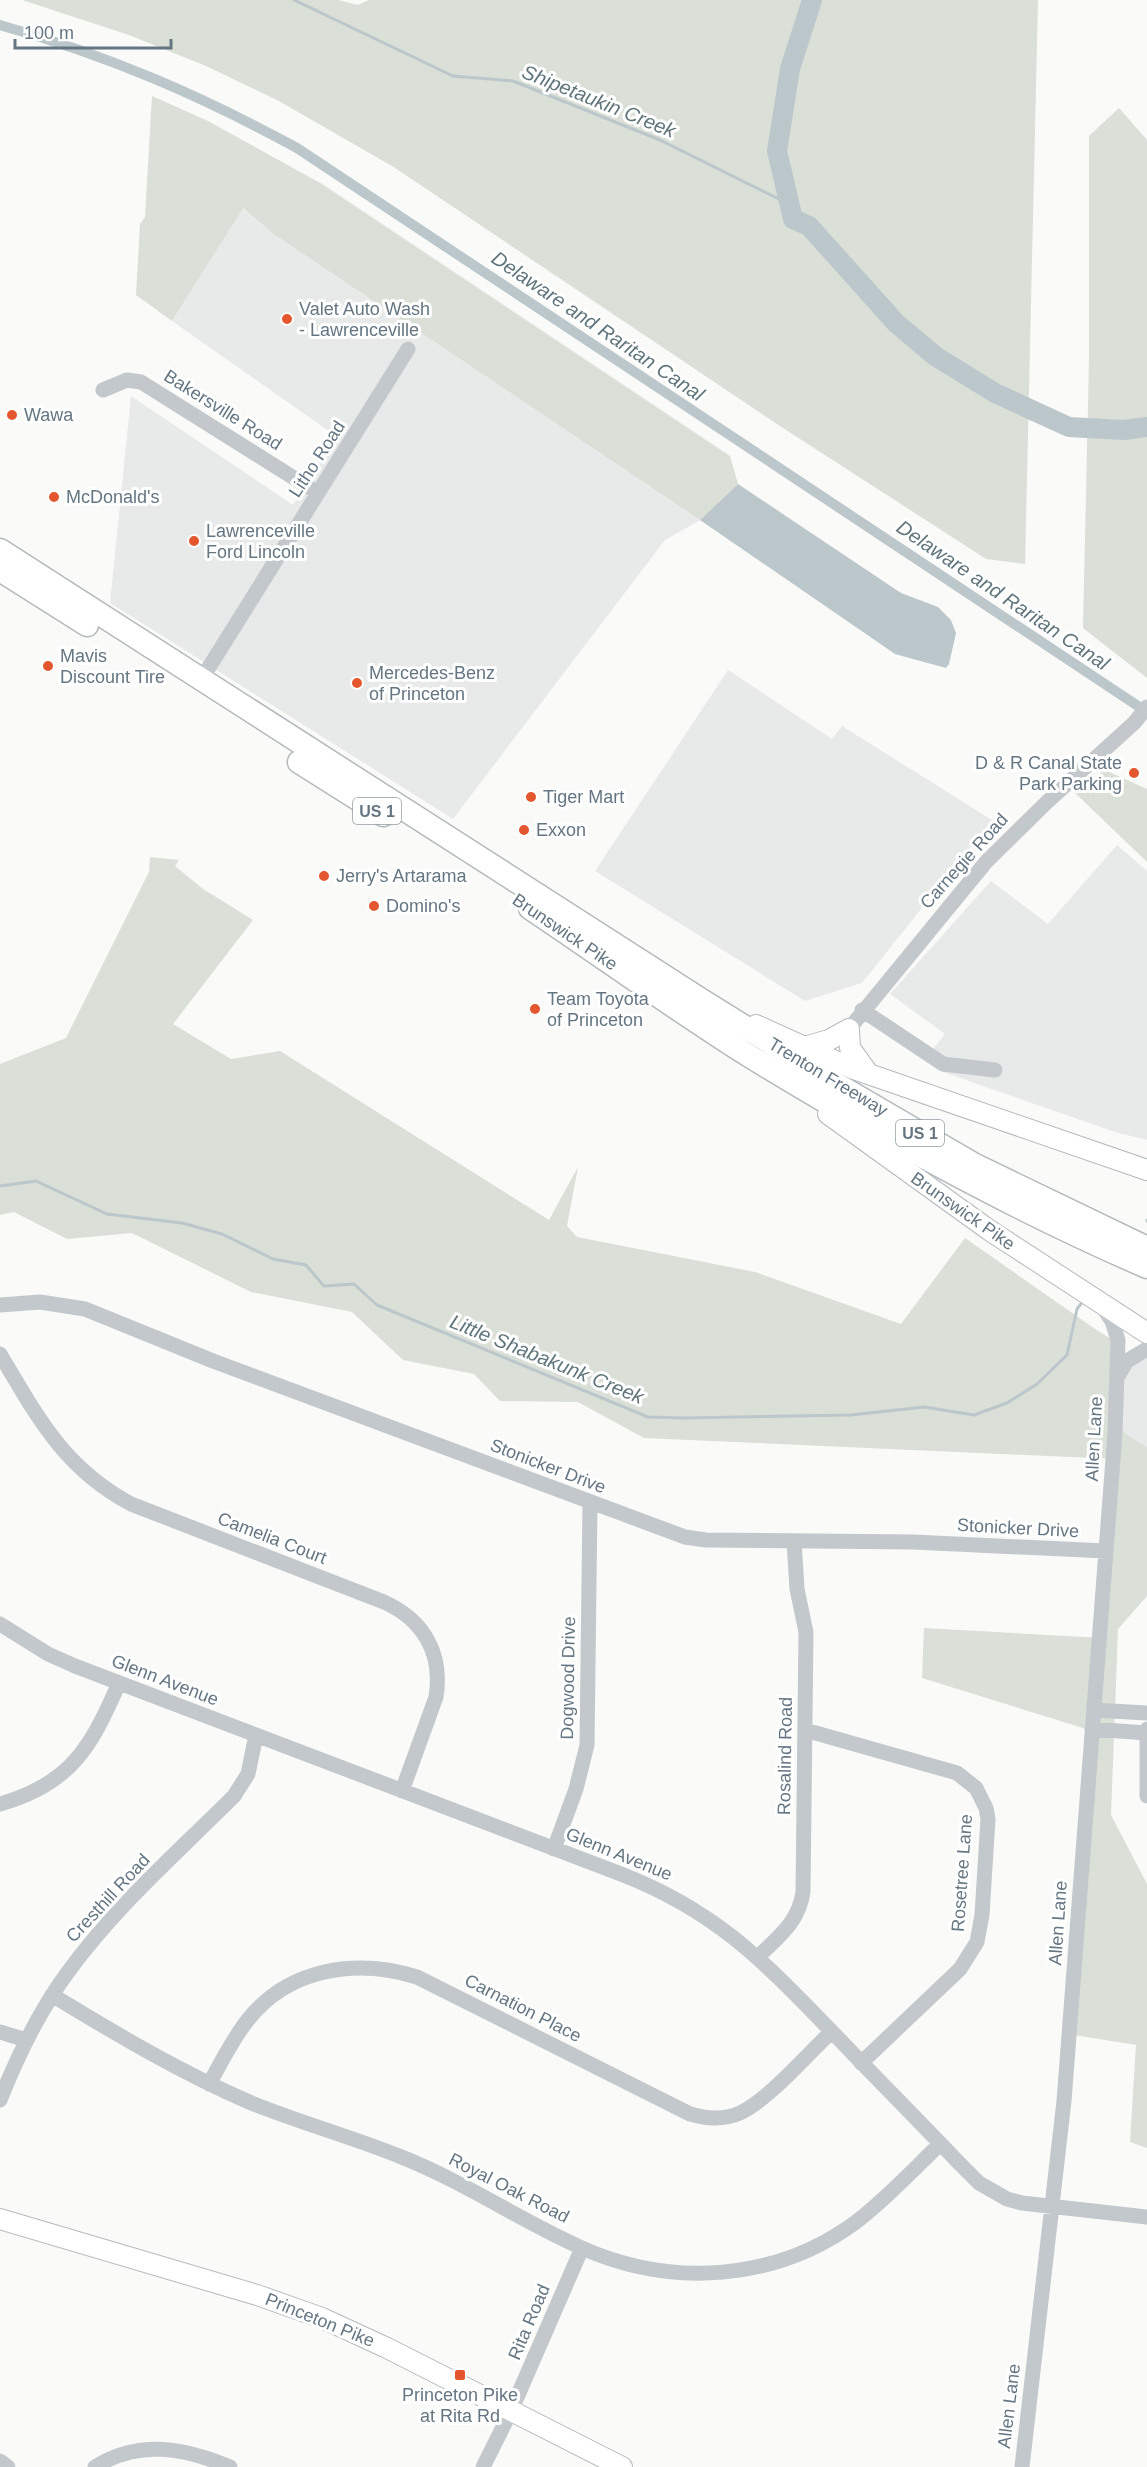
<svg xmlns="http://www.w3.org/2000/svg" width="1147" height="2467" font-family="Arial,sans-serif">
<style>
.built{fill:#e8e9e9}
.green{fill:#dadfd7}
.water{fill:#bbc7cb}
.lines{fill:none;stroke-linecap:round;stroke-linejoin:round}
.stream{stroke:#bbc7cb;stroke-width:3}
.canal{stroke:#bbc7cb;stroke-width:10}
.river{stroke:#bbc7cb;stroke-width:20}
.major-casing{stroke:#b5babe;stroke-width:22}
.highway-casing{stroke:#b4b9bd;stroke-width:25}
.minor{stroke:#c3c8cc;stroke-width:15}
.major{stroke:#fff;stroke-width:20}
.highway{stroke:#fff;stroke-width:22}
.poi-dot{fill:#e4572e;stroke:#fff;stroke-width:2}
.labels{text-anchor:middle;stroke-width:6;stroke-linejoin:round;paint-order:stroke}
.shield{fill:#fff;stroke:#939fa8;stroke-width:1.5}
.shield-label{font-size:16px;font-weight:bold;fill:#657683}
.poi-label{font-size:18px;fill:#657683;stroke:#fff;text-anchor:start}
.street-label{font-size:18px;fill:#657683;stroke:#fff}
.water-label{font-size:20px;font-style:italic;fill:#60757c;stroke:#fff}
</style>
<rect width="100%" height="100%" fill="#fafaf8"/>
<path class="built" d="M242,208L272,233L700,520L665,540L453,819L110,603L131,396L293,505L336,436L172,321Z
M728,670L832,739L842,726L992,820L862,983L805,1001L595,871Z
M1117,845L1147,871V1140L1115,1132L943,1072L925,1059L945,1034L890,994L991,881L1048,924Z
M1147,1349V1447L1115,1427L1116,1381Z"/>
<path class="green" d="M22,0H338L358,5L369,0H1038L1025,564L986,559L780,426L392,166L277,100L206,66L129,35Z
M152,96L208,121L322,184L730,456L738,484L700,520L272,233L243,208L172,321L136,295L140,224L145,217Z
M1119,108L1147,140V678L1083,628L1089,359V136Z
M1105,770L1147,789V862L1074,792Z
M150,857L179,860L175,866L203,889L253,920L173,1024L231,1059L280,1051L549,1220L578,1167L567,1226L577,1237L755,1272L901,1324L965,1238L1098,1331L1123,1346L1115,1427L1147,1447V1596L1118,1629L1111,1815L1147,1884V2148L1130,2142L1136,2045L1074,2035L1096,1732L922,1678L924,1628L1103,1638L1116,1459L644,1438L578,1402L500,1401L474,1374L403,1360L352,1312L251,1292L132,1233L67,1239L14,1212L0,1215V1064L66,1038L149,872Z"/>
<path class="water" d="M738,484L901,593L938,607L951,620L956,633L949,664L946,668L895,654L700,520Z"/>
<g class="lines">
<path class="stream" d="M294,0L453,76L513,81L660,140L789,204
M0,1186L36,1181L107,1214L182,1223L222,1234L273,1259L306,1265L324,1286L354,1284L377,1305L648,1417L684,1418L851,1415L924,1407L974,1415L1007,1403L1037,1384L1067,1355L1077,1309L1084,1300
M1147,1221V1220"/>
<path class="canal" d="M0,25C107,55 200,95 297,148L1147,712"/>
<path class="river" d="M812,0L790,69L777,151L793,219L809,226L896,323L935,356L995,393L1069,427L1124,430L1147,427"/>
<defs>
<path id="major" d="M756,1025L851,1068L1147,1170
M804,1047L829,1040L849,1029L850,1048L868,1073
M828,1114L989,1230L1147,1333
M0,2219L257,2295L322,2318L387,2348L622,2467"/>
<path id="highway" d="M0,550L703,1001L843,1088L975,1165L1147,1248
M0,570L87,625
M299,762L383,815
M530,908C603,957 676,1010 751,1057C878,1135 1011,1208 1147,1267"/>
</defs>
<use href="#major" class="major-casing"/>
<use href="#highway" class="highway-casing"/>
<path class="minor" d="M103,390L127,380L141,382L318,493
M201,680L408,349
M862,1010L943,1064L995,1070
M849,1029L986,862L1047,802L1134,723L1147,707
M0,1305L40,1302L85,1309L213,1361L685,1537L706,1540L913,1542L1106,1551
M0,1354C38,1418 64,1468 131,1504L384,1602C424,1620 443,1654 436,1697L402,1791
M1118,1376L1127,1361L1147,1349
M0,1624L48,1654L75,1666L621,1874C719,1912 766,1964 838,2038C878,2080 919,2121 959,2163L979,2183L1007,2199L1022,2203L1147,2217
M1094,1710L1147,1713
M1092,1729L1147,1733
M1147,1729V1796
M805,1730L957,1773L976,1788L986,1808L988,1819L982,1915L977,1942L960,1969L861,2063
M0,1804C71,1784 91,1747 119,1683
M554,1849L576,1789L587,1745L590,1503
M758,1957C778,1937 799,1922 803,1892L806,1632L797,1589L794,1541
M52,1995C116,2034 180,2072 249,2102C300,2123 353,2137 404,2158C466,2183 521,2221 582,2248C672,2288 776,2281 856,2222C886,2199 913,2170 940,2144
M0,2032L26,2040
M209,2084C221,2063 232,2040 247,2021C288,1968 356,1958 417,1977L690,2114C707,2119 724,2120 740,2113C768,2100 808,2054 831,2032
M0,2100C18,2055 39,2011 68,1972C115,1907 178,1852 234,1796L248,1774L256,1735
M0,2461L8,2467
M95,2467C139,2439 185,2448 230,2467
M483,2467L511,2411L582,2248
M1022,2467L1064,2101L1115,1433L1118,1340L1112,1321L1102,1306"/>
<use href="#major" class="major"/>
<use href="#highway" class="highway"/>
</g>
<g class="poi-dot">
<circle cx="287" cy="319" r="6"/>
<circle cx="12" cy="415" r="6"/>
<circle cx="54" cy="497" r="6"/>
<circle cx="194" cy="541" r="6"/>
<circle cx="48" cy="666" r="6"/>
<circle cx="357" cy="683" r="6"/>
<circle cx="1134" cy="773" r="6"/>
<circle cx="531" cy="797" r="6"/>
<circle cx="524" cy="830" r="6"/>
<circle cx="324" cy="876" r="6"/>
<circle cx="374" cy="906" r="6"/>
<circle cx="535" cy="1009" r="6"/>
<rect x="454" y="2369" width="12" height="12" rx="3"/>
</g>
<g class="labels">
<g class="shield">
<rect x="353" y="798" width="48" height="26" rx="4.5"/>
<rect x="896" y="1120" width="48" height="26" rx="4.5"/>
</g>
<g class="shield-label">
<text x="377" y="817">US 1</text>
<text x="920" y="1139">US 1</text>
</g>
<g class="poi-label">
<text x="299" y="315">Valet Auto Wash<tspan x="299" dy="21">- Lawrenceville</tspan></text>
<text x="24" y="421">Wawa</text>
<text x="66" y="503">McDonald's</text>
<text x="206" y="537">Lawrenceville<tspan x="206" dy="21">Ford Lincoln</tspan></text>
<text x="60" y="662">Mavis<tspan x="60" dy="21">Discount Tire</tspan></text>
<text x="369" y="679">Mercedes-Benz<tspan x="369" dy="21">of Princeton</tspan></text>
<text x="1122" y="769" text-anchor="end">D &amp; R Canal State<tspan x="1122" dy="21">Park Parking</tspan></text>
<text x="543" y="803">Tiger Mart</text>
<text x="536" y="836">Exxon</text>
<text x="336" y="882">Jerry's Artarama</text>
<text x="386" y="912">Domino's</text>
<text x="547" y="1005">Team Toyota<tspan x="547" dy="21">of Princeton</tspan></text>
<text x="460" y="2401" text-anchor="middle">Princeton Pike<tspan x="460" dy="21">at Rita Rd</tspan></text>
</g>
<g class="street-label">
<text transform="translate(223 410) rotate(32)" y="6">Bakersville Road</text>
<text transform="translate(317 459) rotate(-57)" y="6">Litho Road</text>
<text transform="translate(964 861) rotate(-48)" y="6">Carnegie Road</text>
<text transform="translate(565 932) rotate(34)" y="6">Brunswick Pike</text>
<text transform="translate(828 1077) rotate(31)" y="6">Trenton Freeway</text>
<text transform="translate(963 1211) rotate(35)" y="6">Brunswick Pike</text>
<text transform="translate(1094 1439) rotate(-87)" y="6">Allen Lane</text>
<text transform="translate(548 1466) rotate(21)" y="6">Stonicker Drive</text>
<text transform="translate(1018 1528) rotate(3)" y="6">Stonicker Drive</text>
<text transform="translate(272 1538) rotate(21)" y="6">Camelia Court</text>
<text transform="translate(568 1678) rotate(-89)" y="6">Dogwood Drive</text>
<text transform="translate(165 1680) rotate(21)" y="6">Glenn Avenue</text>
<text transform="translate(785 1756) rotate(-89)" y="6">Rosalind Road</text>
<text transform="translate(619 1854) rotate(22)" y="6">Glenn Avenue</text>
<text transform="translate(962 1873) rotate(-86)" y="6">Rosetree Lane</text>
<text transform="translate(108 1898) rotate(-47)" y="6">Cresthill Road</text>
<text transform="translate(1058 1923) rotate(-86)" y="6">Allen Lane</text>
<text transform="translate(523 2008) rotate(27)" y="6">Carnation Place</text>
<text transform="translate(509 2188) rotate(27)" y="6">Royal Oak Road</text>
<text transform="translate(320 2320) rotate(22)" y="6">Princeton Pike</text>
<text transform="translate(529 2322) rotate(-67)" y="6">Rita Road</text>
<text transform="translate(1009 2406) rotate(-83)" y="6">Allen Lane</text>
</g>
<g class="water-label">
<text transform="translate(599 101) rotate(22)" y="7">Shipetaukin Creek</text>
<text transform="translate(598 326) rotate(34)" y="7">Delaware and Raritan Canal</text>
<text transform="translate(1003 595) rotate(34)" y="7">Delaware and Raritan Canal</text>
<text transform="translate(547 1359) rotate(22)" y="7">Little Shabakunk Creek</text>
</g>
</g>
<path d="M15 39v9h156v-9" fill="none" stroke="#657683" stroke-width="3"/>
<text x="24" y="39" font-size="18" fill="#657683" stroke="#ffffff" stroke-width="4.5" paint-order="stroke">100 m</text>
</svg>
